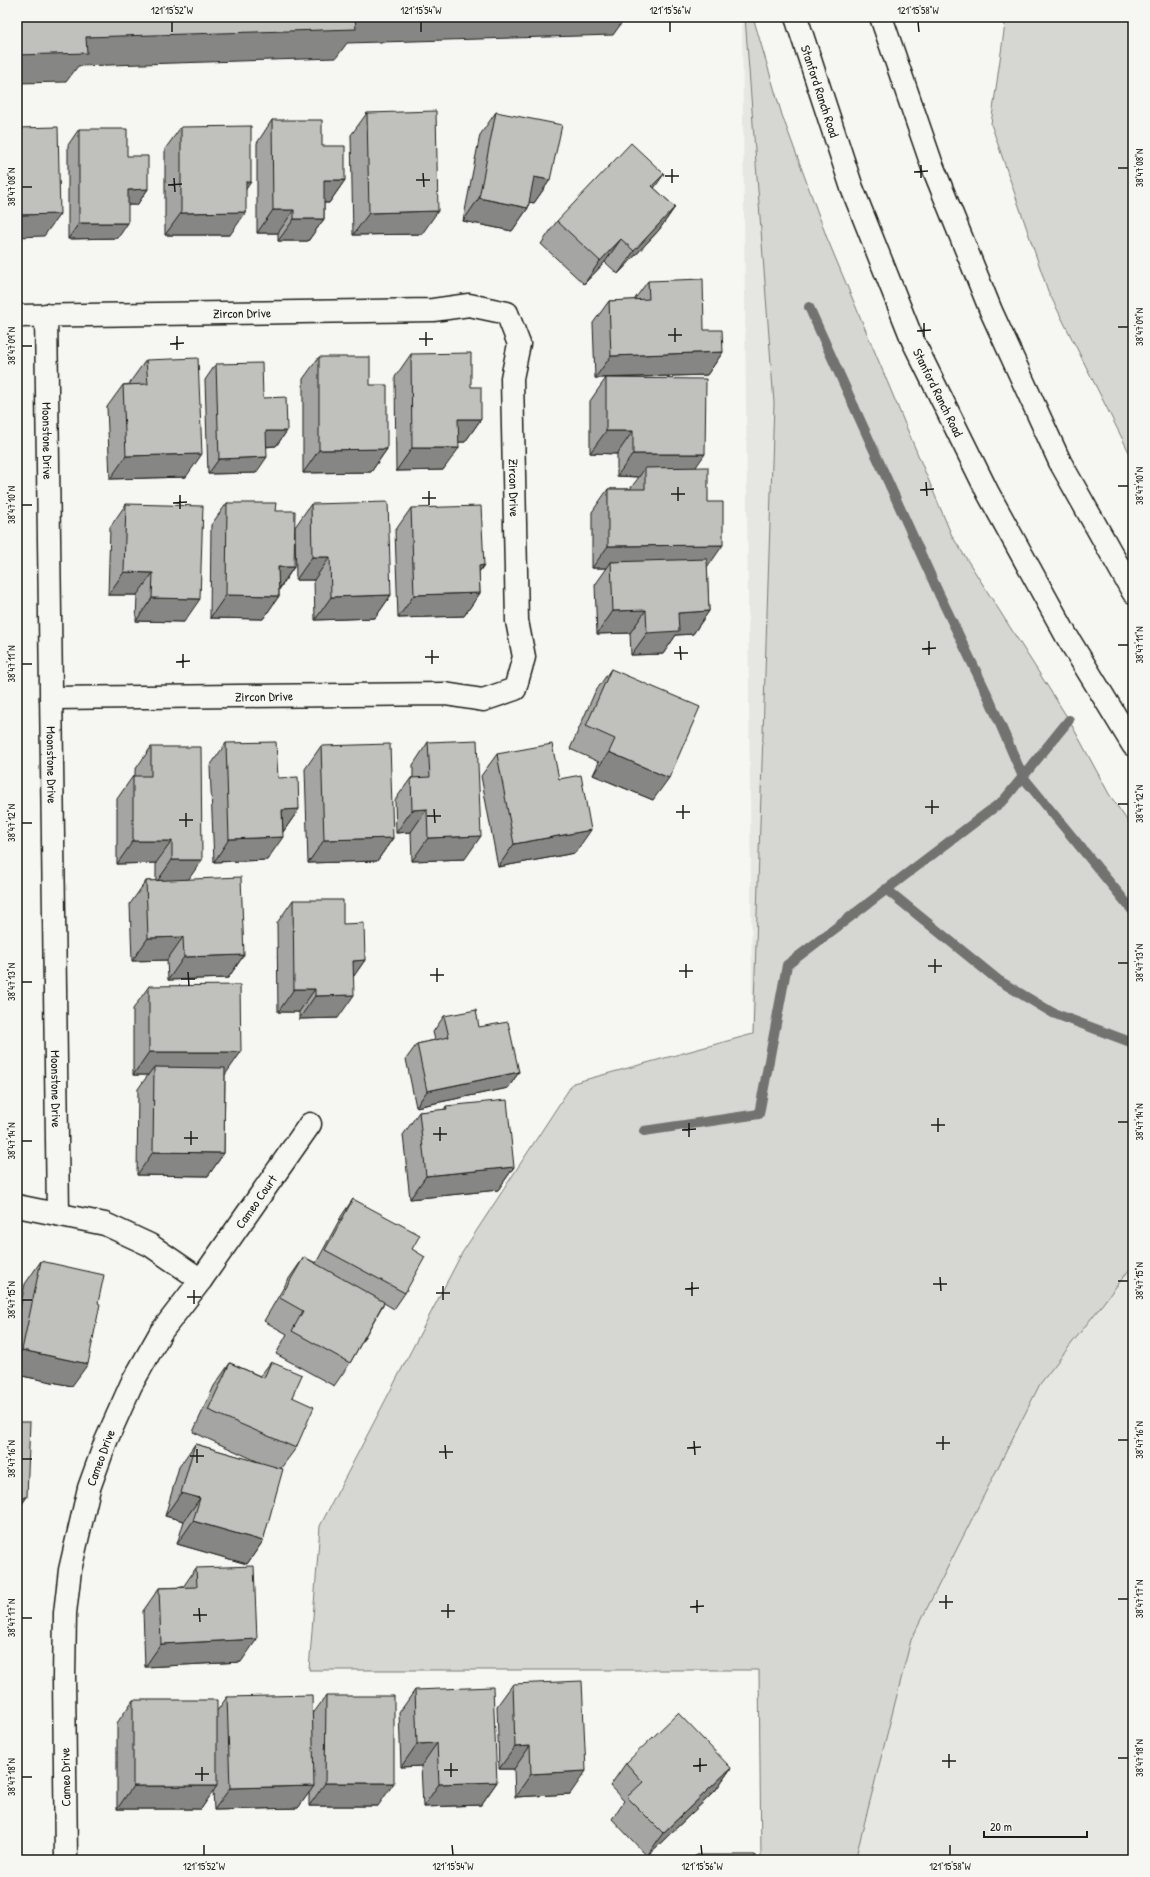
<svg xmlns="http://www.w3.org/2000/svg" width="1150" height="1877" font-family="'Patrick Hand',sans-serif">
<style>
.built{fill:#e6e6e2}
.green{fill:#d6d6d2;stroke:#797977}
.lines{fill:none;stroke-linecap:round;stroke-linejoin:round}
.stream{stroke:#727271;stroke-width:10}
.minor-casing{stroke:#1c1c1c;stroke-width:25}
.secondary-casing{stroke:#1c1c1c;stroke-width:25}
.minor{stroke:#f6f6f2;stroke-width:22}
.secondary{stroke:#f6f6f2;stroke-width:22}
.wall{fill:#a5a5a3;stroke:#1c1c1c}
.shaded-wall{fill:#868684;stroke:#1c1c1c}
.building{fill:#c0c0bd;stroke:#1c1c1c}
.ticks{fill:none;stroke:#1c1c1c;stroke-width:1.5}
.labels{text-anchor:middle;stroke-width:4;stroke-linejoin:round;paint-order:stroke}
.street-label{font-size:13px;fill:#1c1c1c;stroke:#f6f6f2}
.neatline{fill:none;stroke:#1c1c1c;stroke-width:1.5}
.ticks-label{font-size:10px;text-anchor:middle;fill:#1c1c1c}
</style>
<rect width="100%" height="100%" fill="#f6f6f2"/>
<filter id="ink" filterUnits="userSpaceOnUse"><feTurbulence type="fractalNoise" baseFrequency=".025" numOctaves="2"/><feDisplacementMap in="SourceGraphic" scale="8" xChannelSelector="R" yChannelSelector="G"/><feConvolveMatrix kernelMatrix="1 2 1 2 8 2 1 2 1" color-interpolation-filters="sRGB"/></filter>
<g filter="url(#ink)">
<path class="built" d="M742,17H753L782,115L827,238L952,536L1069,720L1109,794L1133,829V1860H761Z"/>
<path class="green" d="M745,17H753L782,115L827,238L952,536L1069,720L1109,794L1133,829V1265L1040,1384L911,1640L855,1860H761L759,1670H309L320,1526L462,1253L573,1083L753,1034L774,403Z
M1006,17H1133V460L1048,291L991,124Z"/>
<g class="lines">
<path class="stream" d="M809,307L939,594L988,696L1023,777L1133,911
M886,889L998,980L1053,1013L1133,1043
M644,1131L759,1114L787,965L1004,800L1069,720"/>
<defs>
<g id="minor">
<path id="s1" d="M46,315L58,1214"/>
<path id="s2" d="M17,316L433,310L469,305L507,313L519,344L512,378L517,621L524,657L515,689L483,700L445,694L51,698"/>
<path d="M17,1206L105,1224L150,1245L201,1280"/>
<path id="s3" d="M66,1860L64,1678L65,1613L70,1570L89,1488L106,1441L131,1385L161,1332L201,1280L310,1124"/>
</g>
<g id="secondary">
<path id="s4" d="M796,17L852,188L913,341L988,493L1066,635L1133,745"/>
<path d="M881,17L932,165L991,311L1060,462L1133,592"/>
</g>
</defs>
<use href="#minor" class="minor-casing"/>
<use href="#secondary" class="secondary-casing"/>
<use href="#minor" class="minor"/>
<use href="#secondary" class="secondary"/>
</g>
<path class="wall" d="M496,112L550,180L534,203L529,202L528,208L512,231L463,221L480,135Z
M367,113L422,234L353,235L351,135Z
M272,120L322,146L345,180L329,203H324V219L308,241H278V233H257V143Z
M181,127L246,189L230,235H165V149Z
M79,129L127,156L148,189L137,205H128L118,238L68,239V145Z
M654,188L675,207L659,230L618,274L605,262L584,284L541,244L557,221Z
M648,281L704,330L723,352L707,375L608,378L696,467L707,568L709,611L693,634L676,635L663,654L631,655L630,633L597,634L595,585L607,568H592V512L608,489H630L639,477L617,476V454L590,453V401L606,378H595L593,323L609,301L634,300Z
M411,354L471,387L481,419L465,442H459L443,470L396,471L395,377Z
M319,357L370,385L387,449L371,472L303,473V379Z
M146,360L186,477L110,479L107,407L123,385L130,384V382Z
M216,364L263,398L287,431L276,446L266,447L256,473L208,474L205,380Z
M227,503L275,511L294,567L279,590V596L263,619L210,618L211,525Z
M126,504L184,622L136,621L137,595H108L110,527Z
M311,504L391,595L375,618L315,620L314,580H296L295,527Z
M411,508L484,565L479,572L480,593L464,616L398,618L395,531Z
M611,669L653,800L593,775L599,762L570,749L595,692Z
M428,742L465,859L412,861L411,832L396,833L395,800L411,778L413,777V765Z
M226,743L278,778L299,809L283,832L267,860L214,862L210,766Z
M321,746L393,838L377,861L308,863L305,769Z
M151,747L188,879L244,955L228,978L168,980L167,960L132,961L130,904L146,881H156V863L117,864V799L133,776H135V770Z
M497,754L559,779L575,853L498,867L481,776Z
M293,900L343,924L365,960L353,977L338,1018L299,1019V1012H278L277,923Z
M149,986L225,1074L224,1153L208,1176L137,1175L138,1089L148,1075H133V1009Z
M444,1016L519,1072L508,1088L416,1107L406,1059L417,1044L435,1040L433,1032Z
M446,1106L514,1167L498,1190L410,1199L403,1135L419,1112L444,1110Z
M353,1199L412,1249L405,1293L394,1309L384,1303L350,1363L334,1386L276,1354L287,1334L264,1321L288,1280L304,1257L316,1263L342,1215Z
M41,1261L72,1386L17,1375V1323L25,1284Z
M271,1362L292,1397L296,1448L281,1468L263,1541L247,1564L177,1544L184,1521L165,1516L179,1467L195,1444L261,1463L193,1432L214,1386L230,1363L260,1376Z
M196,1568L241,1662L145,1667L143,1611L159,1588L183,1587Z
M513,1684L570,1794L515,1797L514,1769H499L497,1706Z
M415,1690L497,1782L481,1805L423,1807L421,1766L401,1767L399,1713Z
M326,1696L378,1806H309V1792L298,1808L214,1810L213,1791L201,1809H117V1723L133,1700L217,1711L227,1697L312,1715Z
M626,1763L731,1768L715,1791L647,1856L612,1819L624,1801L610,1786Z
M696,1855L755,1860H693Z"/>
<path class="shaded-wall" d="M353,17H626L613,35L347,43L336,58L78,66L66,82L17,83V55L86,37Z
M664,174L648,197L652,186Z
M534,177L550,180L534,203L518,200Z
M324,180H345L329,203L308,202Z
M246,182H251L235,205Z
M148,189L137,205H117L128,190Z
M479,198L528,208L512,231L463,221Z
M675,207L659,230L618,274L634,251Z
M273,210H294L278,233H257Z
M438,211L422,234L353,235L369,213Z
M246,212L230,235H165L181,213Z
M60,214L44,236L17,237V215Z
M294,219H324L308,241H278Z
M79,223H128L118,238L68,239Z
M621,239L605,262L584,284L600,261Z
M723,352L707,375L595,378L611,356Z
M458,419H481L465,442H442Z
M266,431H287L276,446L255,447Z
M606,431H633L617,454L590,453Z
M412,448H459L443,470L396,471Z
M387,449L371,472L303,473L319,450Z
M202,454L186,477L110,479L126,456Z
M633,454H705L689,477L645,468L639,477L617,476Z
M267,457L256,473L208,474L219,459Z
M723,545L707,568L611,562L607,568H592L608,546Z
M312,557H330L314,580H296Z
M484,565L468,588L479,566Z
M278,567H294L278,590Z
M124,572L153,573L137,595H108Z
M480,593L464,616L398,618L414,595Z
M226,595L279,596L263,619L210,618Z
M391,595L375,618L315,620L331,597Z
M152,598L200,599L184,622L136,621Z
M646,610L630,633L597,634L613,611Z
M709,611L693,634L676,635L663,654L631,655L647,633L678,613Z
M609,752L669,778L653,800L593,775Z
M299,809L283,832L282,810Z
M427,809L411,832L396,833L412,810Z
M591,830L575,853L498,867L514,844Z
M481,836L465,859L412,861L428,838Z
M283,837L267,860L214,862L229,839Z
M393,838L377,861L308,863L324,840Z
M133,841H172L156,863L117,864Z
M172,860H202L186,883H156Z
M183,937L167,960L132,961L148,938Z
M244,955L228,978L168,980L184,957Z
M365,960L349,983L353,961Z
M294,989H315L299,1012H278Z
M354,995L338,1018L299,1019L315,996Z
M149,1052H241L225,1075L154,1067L148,1075H133Z
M519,1072L508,1088L416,1107L427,1091Z
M153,1152L224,1153L208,1176L137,1175Z
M514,1167L498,1190L410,1199L426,1176Z
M22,1350L88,1364L72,1386L17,1375V1358Z
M181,1493L200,1498L184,1521L165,1516Z
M17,1497H27L17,1511Z
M193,1521L263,1541L247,1564L177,1544Z
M257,1639L241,1662L145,1667L161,1644Z
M437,1743L421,1766L401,1767L417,1744Z
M530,1746L514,1769H499L515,1747Z
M731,1768L715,1791L647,1856L663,1833Z
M586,1771L570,1794L515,1797L531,1774Z
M497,1782L481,1805L423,1807L439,1784Z
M325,1783H394L378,1806H309Z
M133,1786H217L201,1809H117Z
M314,1786L298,1808L214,1810L230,1788Z"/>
<path class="building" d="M17,17H355L356,29L86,37L87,53L17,55Z
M436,111L438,211L369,213L367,113Z
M496,112L562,125L550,180L534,177L528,208L479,198Z
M272,120H322V146H345V180H324V219H294V210H273Z
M251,126V182H246V212L181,213V127Z
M58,127L60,214L17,215V128Z
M79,129H127V156H148V189L128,190V223H79Z
M631,143L664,174L652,186L675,207L634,251L621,239L600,261L557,221Z
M703,279L704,330H722L723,352L611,356L609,301L649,299L648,281Z
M471,353V387H481V419H458L459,448H412L411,354Z
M319,357H370V385H387V449L319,450Z
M198,358L202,454L126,456L123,385L148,384L146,360Z
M262,363L263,398L286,397L287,431H266L267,457L219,459L216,364Z
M606,378L706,379L705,454H633V431H606Z
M708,467V502H723V545L608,546V489H645V468Z
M388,502L391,595L331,597L330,557H312L311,504Z
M227,503H276L275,511H295L294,567H278L279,596L226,595Z
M126,504L203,506L200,599L152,598L153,573L124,572Z
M481,506L484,565L479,566L480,593L414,595L411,508Z
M707,559L709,611L678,613L679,631L647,633L646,610L613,611L611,562Z
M611,669L700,707L669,778L609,752L615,739L586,726Z
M477,740L481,836L428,838L427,809L412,810L411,778L430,777L428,742Z
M276,742L278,778L298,777L299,809L282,810L283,837L229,839L226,743Z
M390,744L393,838L324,840L321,746Z
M552,744L559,779L581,775L591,830L514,844L497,754Z
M151,747H201L202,860H172V841H133V776H151Z
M241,877L244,955L184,957L183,937L148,938L146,881Z
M293,900H343V924L364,923L365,960L353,961L354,995L315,996V989H294Z
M240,985L241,1052H149V986Z
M476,1010L479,1027L508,1022L519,1072L427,1091L417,1044L449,1037L444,1016Z
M154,1067L225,1068L224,1153L153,1152Z
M507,1100L514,1167L426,1176L419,1112L447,1109L446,1106Z
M353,1199L420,1235L412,1249L425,1257L405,1293L325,1250Z
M304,1257L384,1302L350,1363L292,1331L303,1311L280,1298Z
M41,1261L104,1275L98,1303L100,1304L88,1364L22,1350Z
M271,1362L302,1375L292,1397L314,1407L296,1448L208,1410L230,1363L264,1378Z
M17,1422H30L27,1497H17Z
M195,1444L283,1469L263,1541L193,1521L200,1498L181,1493Z
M254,1566L257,1639L161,1644L159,1588L197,1587L196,1568Z
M582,1681L586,1771L531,1774L530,1746L515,1747L513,1684Z
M493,1687L497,1782L439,1784L437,1743L417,1744L415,1690Z
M312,1695L314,1786L230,1788L227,1697Z
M326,1696H394V1783H325Z
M133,1700H217V1786H133Z
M678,1713L731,1768L663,1833L627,1797L643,1782L626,1763Z
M696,1855H755V1860H696Z"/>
</g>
<path class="ticks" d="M172,22V32M421,22V32M670,22V32M918,22L919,32M921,165V178M1118,168H1128M672,169V183M914,172L928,171M423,173L424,187M665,176H679M174,178L175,192M416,180H430M168,185L182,184M22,187H32M924,323V337M1118,327H1128M675,328V342M917,331L931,330M426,332V346M668,335H682M177,336V350M419,339H433M170,344L184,343M22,346H32M926,482L927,496M1118,486H1128M678,487V501M920,490L934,489M429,491V505M671,494H685M180,495V509M422,498H436M173,503L187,502M22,505H32M929,641V655M1118,645H1128M680,646L681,660M922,649L936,648M432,650V664M674,653H688M183,654V668M425,657H439M176,662L190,661M22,664H32M932,800V814M1118,804H1128M683,805V819M925,807H939M434,809L435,823M676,812H690M186,813V827M427,816H441M179,820H193M22,823H32M935,959V973M1118,963H1128M686,964V978M928,966H942M437,968V982M679,971H693M188,972L189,986M430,975H444M181,979H195M22,982H32M938,1118V1132M1118,1122H1128M689,1123V1137M931,1125H945M440,1127V1141M682,1130L696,1129M191,1131V1145M433,1134H447M184,1138H198M22,1141H32M940,1277L941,1291M1118,1281H1128M692,1282V1296M933,1284H947M443,1286V1300M685,1289L699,1288M194,1290V1304M436,1293H450M187,1297H201M22,1300H32M943,1436V1450M1118,1440H1128M694,1441L695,1455M936,1443H950M445,1445L446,1459M687,1448L701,1447M197,1449V1463M439,1452H453M190,1456H204M22,1459H32M946,1595V1609M1118,1599H1128M697,1600V1613M939,1602H953M448,1604V1618M690,1607L704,1606M199,1608L200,1622M441,1611H455M193,1615H207M22,1618H32M949,1754V1768M700,1758V1772M1118,1758H1128M942,1761H956M451,1763V1777M693,1766L707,1765M202,1767V1781M444,1770H458M195,1774H209M22,1777H32M204,1845V1855M452,1845L453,1855M701,1845L702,1855M950,1845V1855"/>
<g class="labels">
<g class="street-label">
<text dy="5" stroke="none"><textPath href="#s4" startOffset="78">Stanford Ranch Road</textPath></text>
<text dy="5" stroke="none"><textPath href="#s2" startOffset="225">Zircon Drive</textPath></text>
<text dy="5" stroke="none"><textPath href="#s4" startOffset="402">Stanford Ranch Road</textPath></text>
<text dy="5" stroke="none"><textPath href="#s1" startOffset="126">Moonstone Drive</textPath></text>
<text dy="5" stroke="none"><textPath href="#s2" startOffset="669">Zircon Drive</textPath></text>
<text transform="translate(264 696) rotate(-1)" y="5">Zircon Drive</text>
<text dy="5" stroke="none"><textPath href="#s1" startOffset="450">Moonstone Drive</textPath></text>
<text dy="5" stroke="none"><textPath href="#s1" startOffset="774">Moonstone Drive</textPath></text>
<text dy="5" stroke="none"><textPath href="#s3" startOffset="708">Cameo Court</textPath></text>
<text dy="5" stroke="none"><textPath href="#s3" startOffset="407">Cameo Drive</textPath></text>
<text transform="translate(65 1777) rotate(-91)" y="5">Cameo Drive</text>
</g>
</g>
<rect width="1150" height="1877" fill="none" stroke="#f6f6f2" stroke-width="44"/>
<path d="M984 1831v6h103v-6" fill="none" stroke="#1c1c1c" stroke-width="2"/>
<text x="990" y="1831" font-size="12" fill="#1c1c1c" stroke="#f6f6f2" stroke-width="3" paint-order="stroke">20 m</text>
<rect x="22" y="22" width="1106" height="1833" class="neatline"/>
<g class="ticks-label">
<text x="172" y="14">121°15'52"W</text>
<text x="421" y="14">121°15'54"W</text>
<text x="670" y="14">121°15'56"W</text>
<text x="918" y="14">121°15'58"W</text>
<text transform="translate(1139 168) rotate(-90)" y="4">38°47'08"N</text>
<text transform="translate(11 187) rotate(-90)" y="4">38°47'08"N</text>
<text transform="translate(1139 327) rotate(-90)" y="4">38°47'09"N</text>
<text transform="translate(11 346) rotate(-90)" y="4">38°47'09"N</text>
<text transform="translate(1139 486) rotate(-90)" y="4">38°47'10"N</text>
<text transform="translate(11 505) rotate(-90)" y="4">38°47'10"N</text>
<text transform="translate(1139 645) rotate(-90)" y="4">38°47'11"N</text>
<text transform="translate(11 664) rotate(-90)" y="4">38°47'11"N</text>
<text transform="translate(1139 804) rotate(-90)" y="4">38°47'12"N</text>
<text transform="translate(11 823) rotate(-90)" y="4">38°47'12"N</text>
<text transform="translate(1139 963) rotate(-90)" y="4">38°47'13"N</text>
<text transform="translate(11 982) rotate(-90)" y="4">38°47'13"N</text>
<text transform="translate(1139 1122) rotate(-90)" y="4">38°47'14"N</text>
<text transform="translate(11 1141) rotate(-90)" y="4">38°47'14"N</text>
<text transform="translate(1139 1281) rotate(-90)" y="4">38°47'15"N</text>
<text transform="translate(11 1300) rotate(-90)" y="4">38°47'15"N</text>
<text transform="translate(1139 1440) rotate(-90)" y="4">38°47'16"N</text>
<text transform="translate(11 1459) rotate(-90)" y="4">38°47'16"N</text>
<text transform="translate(1139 1599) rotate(-90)" y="4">38°47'17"N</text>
<text transform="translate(11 1618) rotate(-90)" y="4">38°47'17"N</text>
<text transform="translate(1139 1758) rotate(-90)" y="4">38°47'18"N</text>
<text transform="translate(11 1777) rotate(-90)" y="4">38°47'18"N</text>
<text x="204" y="1870">121°15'52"W</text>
<text x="453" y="1870">121°15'54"W</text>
<text x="702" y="1870">121°15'56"W</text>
<text x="950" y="1870">121°15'58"W</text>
</g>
</svg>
